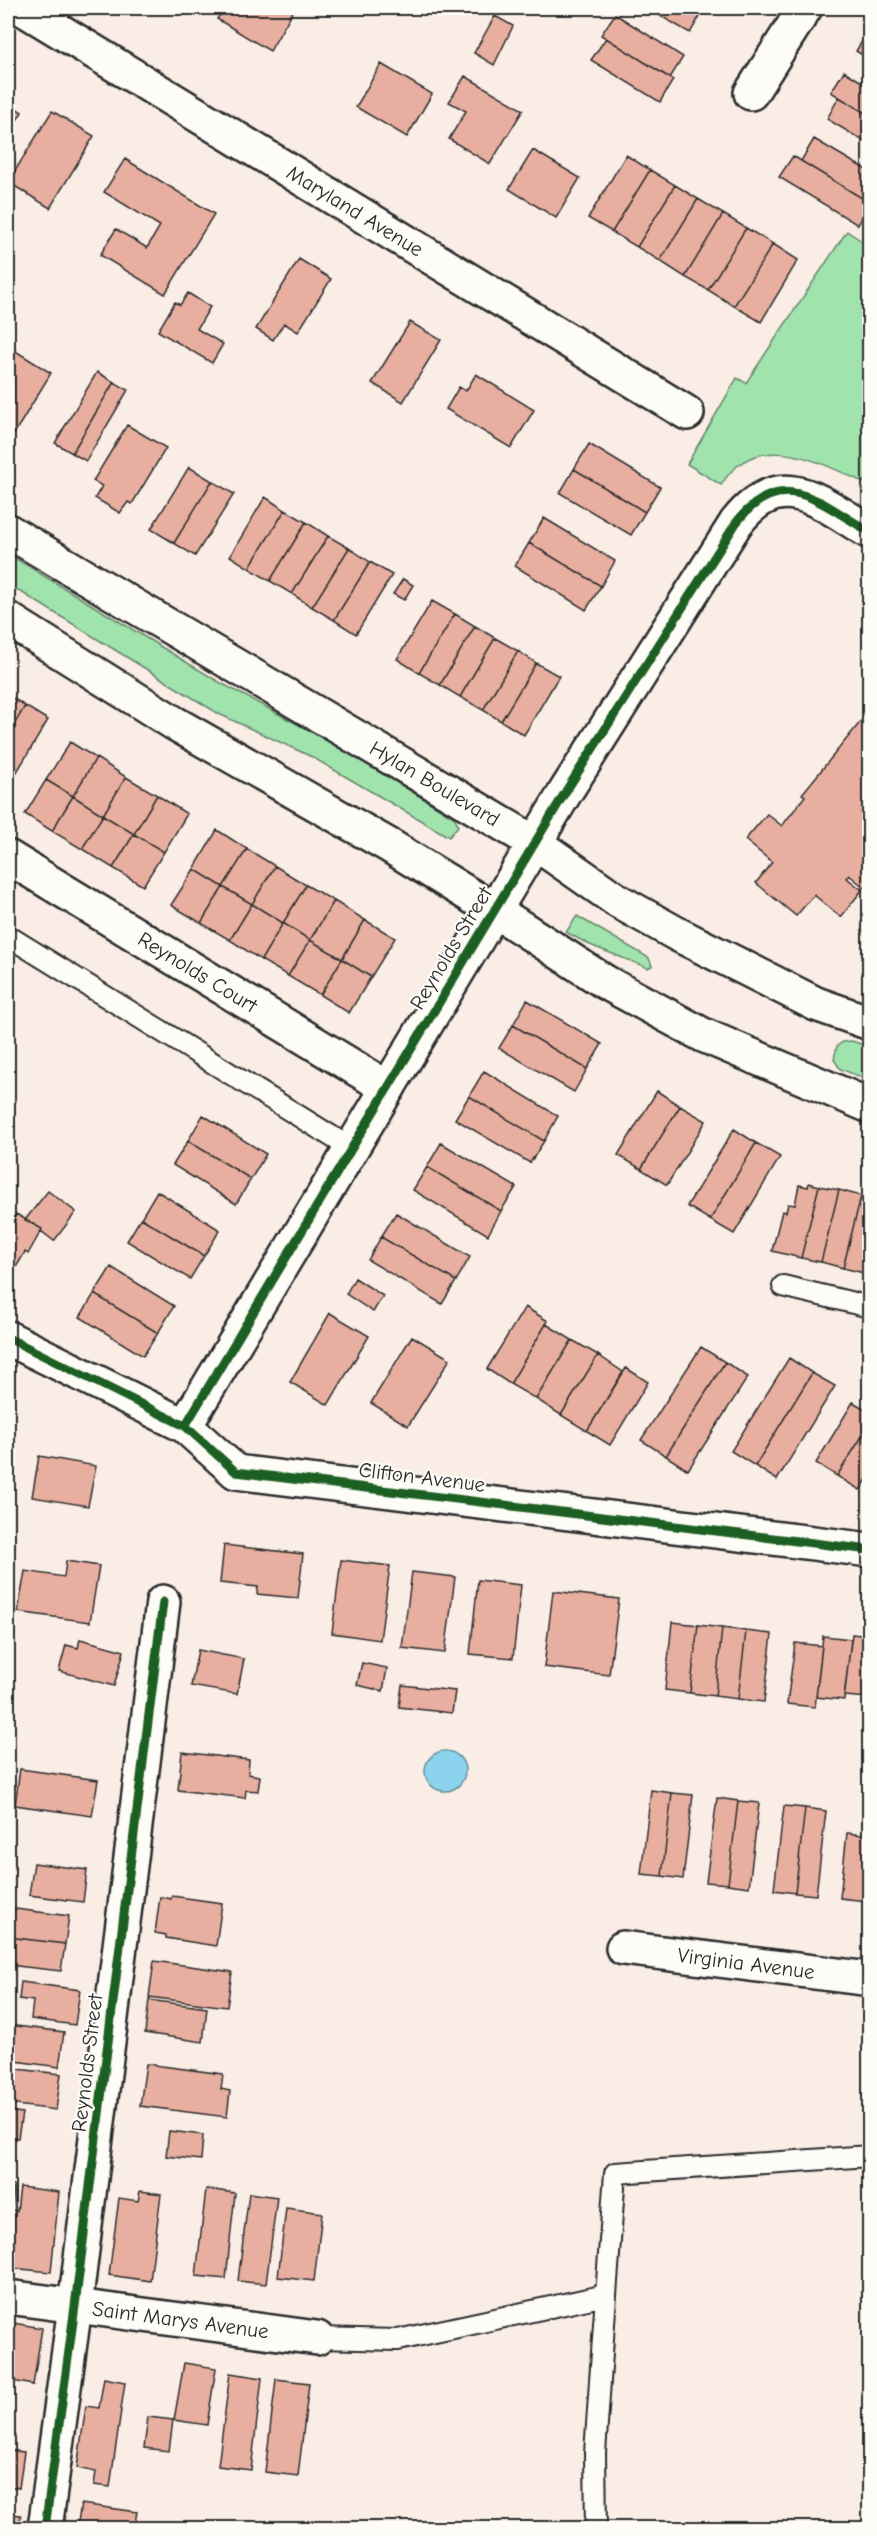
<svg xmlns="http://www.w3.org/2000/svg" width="877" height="2536" font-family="'Comic Neue',sans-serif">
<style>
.green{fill:#a0e3ad;stroke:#66876c;stroke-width:1.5}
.water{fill:#8cd4ed;stroke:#65909f;stroke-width:1.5}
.building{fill:#e8afa0;stroke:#2b2b2b;stroke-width:1.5}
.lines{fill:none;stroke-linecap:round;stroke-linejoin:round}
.lane-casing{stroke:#2b2b2b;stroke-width:24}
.street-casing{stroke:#2b2b2b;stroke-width:38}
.secondary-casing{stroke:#2b2b2b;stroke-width:38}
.lane{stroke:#fdfcf7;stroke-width:20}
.street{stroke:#fdfcf7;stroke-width:33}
.secondary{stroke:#fdfcf7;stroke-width:33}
.cycleway-casing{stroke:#fdfcf7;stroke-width:13}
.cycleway{stroke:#1b5e20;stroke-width:9}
.labels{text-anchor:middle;stroke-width:4.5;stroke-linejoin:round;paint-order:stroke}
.street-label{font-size:21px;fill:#2b2b2b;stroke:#fdfcf7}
</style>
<rect width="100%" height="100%" fill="#f9ede6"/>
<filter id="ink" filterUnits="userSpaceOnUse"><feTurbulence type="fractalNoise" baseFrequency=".0167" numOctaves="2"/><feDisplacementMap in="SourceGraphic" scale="12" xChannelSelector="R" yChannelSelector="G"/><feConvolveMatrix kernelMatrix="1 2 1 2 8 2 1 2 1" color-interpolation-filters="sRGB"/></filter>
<g filter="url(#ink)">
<path class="green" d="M847,231L869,246V475L865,483C819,462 757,427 721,485L687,464L737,378L746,383Z
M8,554L219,682L334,744L455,818L458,826L449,837L312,757L219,714L8,584Z
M577,916L649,958L652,966L648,968L590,945L566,932Z
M852,1041L869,1047V1080L840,1069L834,1059L837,1046L843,1042Z"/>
<path class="water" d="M425 1771a20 20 0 1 1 40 0a20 20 0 1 1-40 0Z"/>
<path class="building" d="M224,8H288L293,11L270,51L217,19Z
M647,8H697L703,11L690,33Z
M615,14L683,57L670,78L601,35Z
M495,16L513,26L494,65L474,53Z
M869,30L870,31V60L856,51Z
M606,38L673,80L660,102L591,60Z
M381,64L432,94L407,137L356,107Z
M844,71L870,87V116L831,92Z
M465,76L523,110L490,164L449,139L466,111L449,102Z
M839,97L870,116V145L827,119Z
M8,103L22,112L8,135Z
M52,111L94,136L50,208L8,182Z
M814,139L870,172V203L801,161Z
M533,150L580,178L556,218L509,189Z
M626,155L650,170L612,232L588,218Z
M793,156L870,203L858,225L779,177Z
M125,159L214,214L165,294L100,255L116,229L147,248L160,226L104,192Z
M650,170L675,185L637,247L612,232Z
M675,185L698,199L660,261L637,247Z
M698,199L723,214L685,277L660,261Z
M723,214L746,228L708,290L685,277Z
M746,228L773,244L734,306L708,290Z
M773,244L798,260L761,322L734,306Z
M299,259L331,279L298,332L284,323L273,340L256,329Z
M188,293L210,307L197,329L223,344L212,363L158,331L175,302L180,305Z
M410,322L441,340L403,402L372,383Z
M9,347L51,373L9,442L8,441Z
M97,372L114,382L72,453L55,443Z
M476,374L534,410L511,448L446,409L459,387L466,391Z
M114,382L128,390L86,461L72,453Z
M127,425L166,448L132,504L128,502L120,513L95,498L102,486L93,481Z
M589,444L660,487L645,512L574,469Z
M189,467L212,481L174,543L151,529Z
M574,469L645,512L631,535L560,493Z
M212,481L234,494L195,556L174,543Z
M265,497L285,510L249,568L230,556Z
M285,510L306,522L270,581L249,568Z
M544,518L615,561L601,586L529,543Z
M306,522L328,536L292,594L270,581Z
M328,536L349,548L312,607L292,594Z
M529,543L601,586L586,610L515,566Z
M349,548L370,562L334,620L312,607Z
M370,562L392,575L356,634L334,620Z
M403,579L413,585L404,600L393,594Z
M432,601L455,614L419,673L397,659Z
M455,614L475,626L440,685L419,673Z
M475,626L495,638L460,697L440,685Z
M495,638L518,651L483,710L460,697Z
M518,651L536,663L501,721L483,710Z
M536,663L559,676L524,735L501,721Z
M8,695L25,706L8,735Z
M25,706L48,720L12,780L8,778V735Z
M870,710V892L849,875L847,878L862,890L841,917L814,895L796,916L756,883L772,862L745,840L767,814L782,826L805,796L802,794Z
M70,742L96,758L73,796L46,780Z
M96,758L126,777L103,815L73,796Z
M126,777L157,795L134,834L103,815Z
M46,780L73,796L52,831L25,814Z
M157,795L187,814L164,852L134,834Z
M73,796L103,815L82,849L52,831Z
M103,815L134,834L113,868L82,849Z
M217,830L247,849L223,887L194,869Z
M134,834L164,852L143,886L113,868Z
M247,849L275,866L252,904L223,887Z
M275,866L306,885L283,923L252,904Z
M194,869L223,887L201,923L171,905Z
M306,885L334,901L310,940L283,923Z
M223,887L252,904L230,940L201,923Z
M334,901L365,920L342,959L310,940Z
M252,904L283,923L261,960L230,940Z
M365,920L395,938L371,977L342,959Z
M283,923L310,940L288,976L261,960Z
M310,940L342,959L320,995L288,976Z
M342,959L371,977L349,1013L320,995Z
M527,1000L602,1044L587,1069L513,1025Z
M513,1025L587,1069L574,1092L499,1048Z
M484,1071L558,1116L544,1141L469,1096Z
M657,1091L680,1106L641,1169L618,1155Z
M469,1096L544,1141L530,1163L455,1119Z
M680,1106L706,1121L667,1185L641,1169Z
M203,1115L266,1154L251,1179L188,1141Z
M734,1129L756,1143L710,1220L687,1206Z
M188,1141L251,1179L236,1204L173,1165Z
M441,1143L516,1187L501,1211L427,1167Z
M756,1143L780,1157L734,1234L710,1220Z
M427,1167L501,1211L488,1235L413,1190Z
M809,1183L819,1186L801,1258L772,1251L782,1211L786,1212L788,1204L795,1205L799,1185L808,1187Z
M819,1186L839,1190L821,1262L801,1258Z
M839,1190L861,1196L843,1268L821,1262Z
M48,1191L76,1212L54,1241L41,1231L42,1229L25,1220Z
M157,1191L220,1230L204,1256L141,1218Z
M861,1196L870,1198V1250L864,1273L843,1268Z
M396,1213L470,1257L456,1281L381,1237Z
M16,1214L42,1229L28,1254L25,1252L8,1281V1228Z
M141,1218L204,1256L190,1279L127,1241Z
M381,1237L456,1281L442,1304L368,1260Z
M111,1267L174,1306L158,1333L94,1294Z
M355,1278L383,1296L373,1312L346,1294Z
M94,1294L158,1333L143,1356L80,1317Z
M525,1307L548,1321L510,1384L487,1369Z
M330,1313L369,1336L328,1405L290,1382Z
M546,1324L572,1340L536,1399L510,1384Z
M412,1336L450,1359L408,1426L371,1403Z
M572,1340L598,1355L561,1415L536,1399Z
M701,1347L725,1362L666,1456L641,1440Z
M598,1355L623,1372L587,1431L561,1415Z
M789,1358L812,1373L755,1466L731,1451Z
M725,1362L748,1377L688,1470L666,1456Z
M626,1368L648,1382L610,1445L587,1431Z
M812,1373L835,1386L777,1480L755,1466Z
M853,1402L870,1412V1424L837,1476L816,1463Z
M870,1424V1475L860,1490L837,1476Z
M39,1456L96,1466L88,1506L32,1497Z
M224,1545L303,1554L298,1598L257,1594L258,1587L220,1583Z
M341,1560L390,1566L380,1640L332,1633Z
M66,1561L99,1566L90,1622L18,1612L25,1571L64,1577Z
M412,1572L455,1577L445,1653L402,1648Z
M478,1580L521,1585L513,1658L470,1654Z
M553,1591L619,1599L609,1675L544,1667Z
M672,1622L698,1625L690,1693L665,1690Z
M698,1625L722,1628L715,1696L690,1693Z
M722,1628L746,1631L738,1699L715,1696Z
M746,1631L772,1634L764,1702L738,1699Z
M852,1634L870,1636V1698L844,1696Z
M823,1636L851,1639L844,1700L816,1697Z
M80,1639L124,1651L114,1686L59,1671L66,1645L78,1648Z
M795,1643L822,1646L815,1707L787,1704Z
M198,1650L244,1659L237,1694L191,1686Z
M362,1663L387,1668L383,1691L357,1685Z
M402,1685L455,1691L452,1713L399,1707Z
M182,1752L249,1760L248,1774L260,1776L258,1791L246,1790L245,1798L178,1790Z
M20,1769L98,1780L92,1816L15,1805Z
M651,1790L672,1793L662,1876L641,1874Z
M672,1793L693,1795L683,1879L662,1876Z
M717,1798L738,1801L728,1884L706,1882Z
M738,1801L759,1803L749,1887L728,1884Z
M784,1806L805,1808L795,1893L774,1890Z
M805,1808L826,1811L816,1895L795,1893Z
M847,1833L870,1836V1872L866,1901L840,1898Z
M34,1863L87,1870L83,1902L29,1895Z
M172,1896L222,1903L216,1946L166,1938V1935L155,1933L160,1897L171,1899Z
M8,1908L69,1916L65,1944L8,1937Z
M8,1937L65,1944L61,1971L8,1965Z
M154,1961L232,1972L227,2007L149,1997Z
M21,1982L80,1990L75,2025L31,2019L33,2001L19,1999Z
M149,2000L207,2008L203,2042L145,2033Z
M8,2025L64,2032L59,2067L8,2060Z
M146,2064L223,2074L221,2089L230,2091L227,2117L140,2106Z
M8,2068L61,2074L56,2110L8,2104Z
M8,2111L22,2113L18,2138L8,2137Z
M169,2131L203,2135L201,2160L166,2156Z
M8,2185L14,2186L12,2210L17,2211L20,2187L59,2192L51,2272L11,2268L14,2244H8Z
M206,2189L235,2193L226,2279L196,2276Z
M140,2191L161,2194L150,2281L109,2275L119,2198L138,2201Z
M249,2193L277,2197L266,2284L238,2281Z
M286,2208L322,2213L314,2281L278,2277Z
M8,2322L42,2328L33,2385L8,2380Z
M184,2363L216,2368L207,2425L174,2420Z
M230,2373L262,2378L251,2470L218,2466Z
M104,2378L125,2382L110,2487L94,2485L96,2472L77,2468L86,2406L99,2408Z
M276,2379L309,2383L298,2476L265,2472Z
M148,2417L173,2420L169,2451L144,2448Z
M8,2450L24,2452L19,2488L8,2486Z
M8,2493H12L9,2514L21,2515L19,2528H8Z
M81,2504L137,2512L134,2528H77Z"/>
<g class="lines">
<defs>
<path id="lane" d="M8,936L352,1149
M783,1286L870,1307
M606,2295L615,2173L870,2156
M317,2338L398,2340L606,2295L595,2453L596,2528"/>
<g id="street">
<path id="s1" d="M22,8L687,413"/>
<path d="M751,93L805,8"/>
<path id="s2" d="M8,857L388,1088"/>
<path d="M8,1338L185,1426L236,1472L870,1550"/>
<path d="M185,1426L566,791L736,523C782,464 820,503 870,532"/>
<path id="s3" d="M623,1948L870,1979"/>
<path id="s4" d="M8,2297L317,2338"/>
<path d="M45,2528L75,2306L163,1602"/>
</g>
<g id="secondary">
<path id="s5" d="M8,531L535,843L618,901L677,934L816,1004L870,1023"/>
<path d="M8,619L174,723L390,846L494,910L605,982L703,1035L870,1106"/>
</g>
</defs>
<use href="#lane" class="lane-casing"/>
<use href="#street" class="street-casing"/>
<use href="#secondary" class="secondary-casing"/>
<use href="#lane" class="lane"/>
<use href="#street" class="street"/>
<use href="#secondary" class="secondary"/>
<defs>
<path id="cycleway" d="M8,1338L185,1426L236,1472L870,1550
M185,1426L566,791L736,523C782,464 820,503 870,532
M45,2528L75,2306L163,1602"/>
</defs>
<use href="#cycleway" class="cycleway-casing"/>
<use href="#cycleway" class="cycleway"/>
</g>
</g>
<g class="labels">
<g class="street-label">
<text dy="7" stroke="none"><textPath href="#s1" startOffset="390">Maryland Avenue</textPath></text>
<text dy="7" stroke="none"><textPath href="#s5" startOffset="496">Hylan Boulevard</textPath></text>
<text transform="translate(451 948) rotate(-59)" y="7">Reynolds Street</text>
<text dy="7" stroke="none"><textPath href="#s2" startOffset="222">Reynolds Court</textPath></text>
<text transform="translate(422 1477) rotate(7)" y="7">Clifton Avenue</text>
<text dy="7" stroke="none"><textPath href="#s3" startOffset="124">Virginia Avenue</textPath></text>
<text transform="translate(87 2063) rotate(-83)" y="7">Reynolds Street</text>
<text dy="7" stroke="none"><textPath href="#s4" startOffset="174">Saint Marys Avenue</textPath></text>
</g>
</g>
<rect width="877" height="2536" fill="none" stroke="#fdfcf7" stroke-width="30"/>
<rect x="15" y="15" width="847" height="2506" fill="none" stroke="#2b2b2b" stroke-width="2" filter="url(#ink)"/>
</svg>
